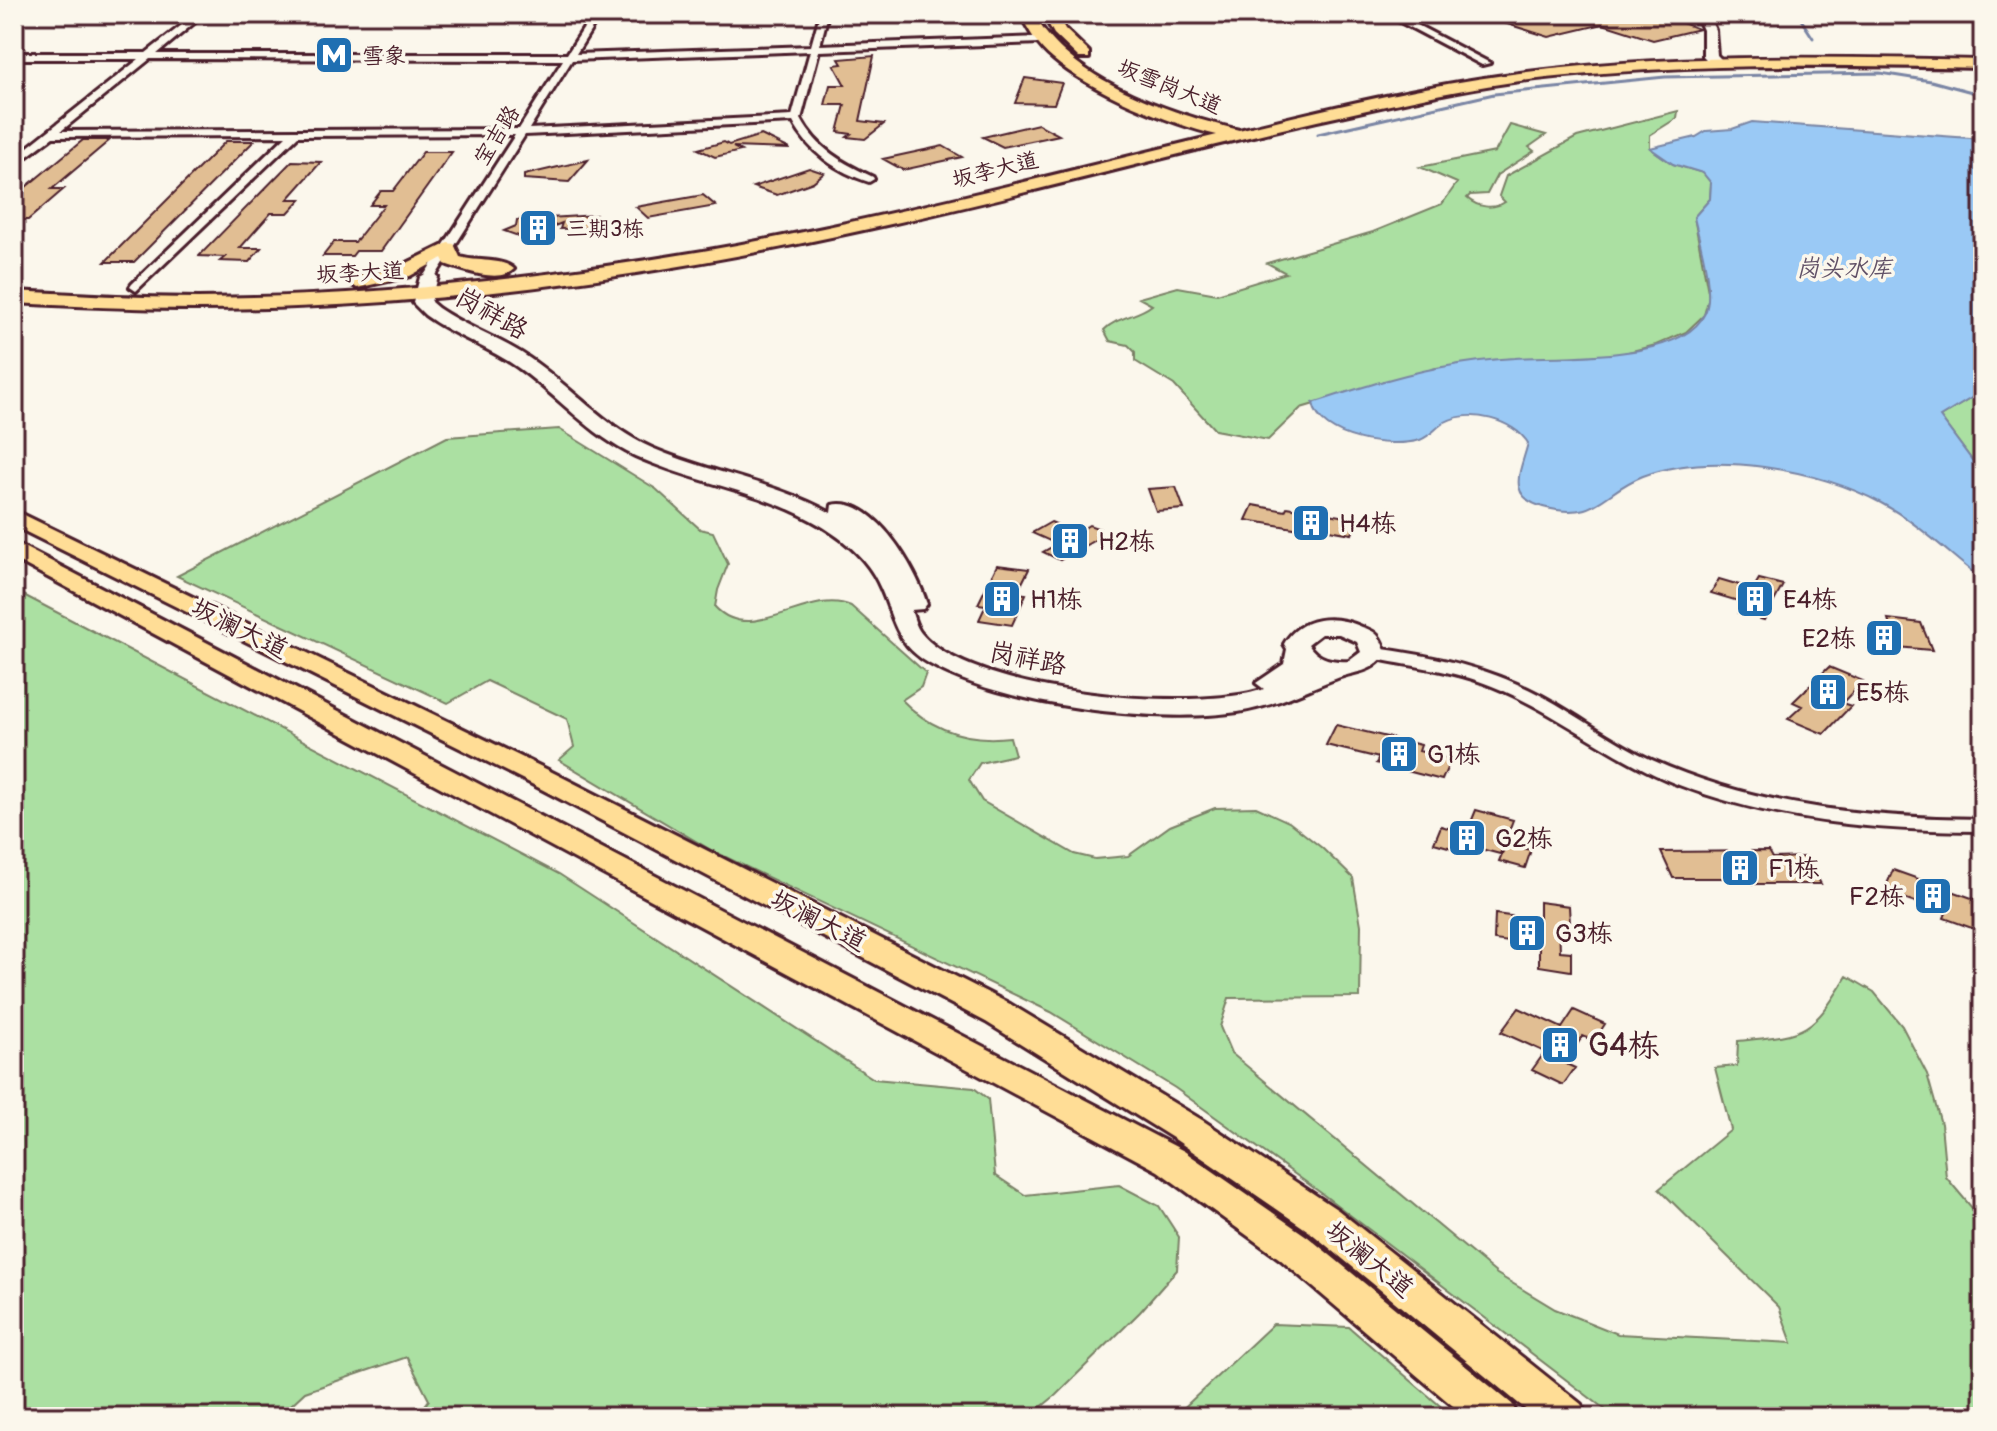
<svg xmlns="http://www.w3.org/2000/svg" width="1997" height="1431" font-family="Pangolin,'LXGW WenKai TC',sans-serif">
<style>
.green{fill:#abe0a2;stroke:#7a8066;stroke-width:2}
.water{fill:#9ac9f5;stroke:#7a85a4;stroke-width:2}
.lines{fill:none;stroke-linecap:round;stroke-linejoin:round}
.stream{stroke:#7a85a4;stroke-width:3}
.building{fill:#e1be93;stroke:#4a1f2b;stroke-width:2}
.street-casing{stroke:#4a1f2b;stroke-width:6}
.secondary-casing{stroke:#4a1f2b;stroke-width:6}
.primary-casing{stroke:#4a1f2b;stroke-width:6}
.street{fill:#fbf7ec;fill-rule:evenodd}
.secondary{fill:#fbf7ec;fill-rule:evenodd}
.primary{fill:#ffdd96;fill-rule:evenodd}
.labels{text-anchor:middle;stroke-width:7;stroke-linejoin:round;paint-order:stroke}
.far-poi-label{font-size:22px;fill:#4a1f2b;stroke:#fbf7ec;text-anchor:start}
.far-street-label{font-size:22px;fill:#4a1f2b;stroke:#fbf7ec}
.far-water-label{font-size:24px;font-style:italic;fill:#625268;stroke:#fbf7ec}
.street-label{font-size:26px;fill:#4a1f2b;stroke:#fbf7ec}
.poi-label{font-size:26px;fill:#4a1f2b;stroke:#fbf7ec;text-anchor:start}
.near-poi-label{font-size:32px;fill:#4a1f2b;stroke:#fbf7ec;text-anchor:start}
</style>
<rect width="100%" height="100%" fill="#fbf7ec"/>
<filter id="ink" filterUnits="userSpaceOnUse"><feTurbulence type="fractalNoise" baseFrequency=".0125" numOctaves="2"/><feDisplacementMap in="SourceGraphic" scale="16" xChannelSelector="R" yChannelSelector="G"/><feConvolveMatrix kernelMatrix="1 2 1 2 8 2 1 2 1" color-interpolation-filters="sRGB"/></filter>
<g filter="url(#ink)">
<path class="green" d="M1678,111L1677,118L1650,135V148L1673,164L1703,173L1711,183L1710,199L1694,217L1709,297L1704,315L1686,332L1656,345L1616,355L1436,368L1301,408L1268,440L1215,430L1174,385L1135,361V352L1128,345L1110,341L1104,330C1118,316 1137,317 1152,305L1139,298L1178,287L1217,294L1286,273L1267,263L1373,232L1442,204L1457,183L1420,167L1495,152L1510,125L1546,135L1529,147L1534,151L1497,175L1487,194L1470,195L1467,198C1477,207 1493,210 1505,202L1499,196L1506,176L1577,137Z
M1983,391V475L1940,417Z
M559,429L656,489L700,529L713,532L728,564L718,590L715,607C752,647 809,587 851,606L926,673L921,687L902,700C932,731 968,742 1010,737L1015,755L980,763L969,780L982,801L1074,854L1095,859L1128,856L1170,826L1215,808L1256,807L1289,822L1322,848L1353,878L1361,925L1360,997L1229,998L1220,1027L1231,1053L1497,1274L1555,1309L1618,1334L1792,1343L1779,1307L1659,1189L1731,1130L1715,1068L1737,1066L1738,1041C1806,1034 1811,1035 1847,976L1874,992L1902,1026L1927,1074L1941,1124L1946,1177L1983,1221V1417H1615L1321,1193L1175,1088L1051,1012L711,850L559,760L574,747L567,719L487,681L448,703L177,576L447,437Z
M14,590L559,874L874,1079L974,1088L988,1099L995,1175L1025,1195L1119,1185L1159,1206L1179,1237L1177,1270L1140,1312L1056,1395L1029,1417H416L429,1400L407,1357L305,1392L278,1417H14Z
M1273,1324L1349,1327L1453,1417H1174Z"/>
<path class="water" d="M1752,122L1983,139V391L1940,417L1983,475V577L1974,573C1944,549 1915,521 1881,503C1817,469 1712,450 1643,476C1601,492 1598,522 1543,507C1505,496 1521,471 1528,443C1514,420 1470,408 1445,422C1436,427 1431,436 1420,440C1391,449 1319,439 1313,403C1353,390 1396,376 1437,368C1462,363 1490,359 1515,358C1560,355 1682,363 1705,313C1715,291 1699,241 1694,217L1710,199L1711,183L1703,173L1673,164L1650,148L1696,137L1706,131L1732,129Z"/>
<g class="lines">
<path class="stream" d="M1802,14L1800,18L1813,38
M1318,134L1494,94L1665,77L1880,73L1931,81L1983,95"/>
</g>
<path class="building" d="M1486,14H1658L1699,29L1653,40L1603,24L1549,37L1485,17Z
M874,56L860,121L884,124L865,139L847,137L851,134L838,132L845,105H825L830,85H845L834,65L842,64L839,59Z
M1025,78L1062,83L1054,104L1015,103Z
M1038,124L1059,135L1003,147L983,137Z
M761,135L790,149L733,147L741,151L715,157L698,149L724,142L729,145Z
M83,140H110L52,189H64L28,220H14V200L18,196H15Z
M226,141H254L134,262H105Z
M943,146L962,157L903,170L883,159Z
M423,152H452L381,251H356L352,256H323L334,242H355L384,205H370L381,191H393Z
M588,160L569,182L524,179V175Z
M292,161L321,162L288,199H301L288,213H271L240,248H261L249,262L220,261L225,257L199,256Z
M809,168L824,173L813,182L777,195L753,187Z
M703,195L716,206L648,218L636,207Z
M596,215L594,228L560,229L562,223L524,238L504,231L516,226L517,220Z
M1176,487L1184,509L1156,511L1148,489Z
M1253,505L1285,511L1287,507L1358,519L1352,534L1307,526L1306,530L1246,520Z
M1051,522L1076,533L1089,525L1100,529V537L1060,560L1043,552L1057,544L1032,533Z
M997,565L1029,569L1017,593L1026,594L1012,625L979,620L986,605L978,604Z
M1719,579L1753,589L1759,579L1783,585L1764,620L1739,613L1745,603L1711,593Z
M1888,619L1921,623L1932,650L1897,647Z
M1829,667L1863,681L1842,703L1851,706L1824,734L1788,719L1802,706L1793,702Z
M1336,725L1421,745L1419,751L1451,759L1442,780L1376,763L1379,758L1326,745Z
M1476,810L1513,820L1500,854L1462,844Z
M1441,826L1465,833L1459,850L1434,843Z
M1506,844L1531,850L1525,868L1499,861Z
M1768,851L1772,858L1806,857L1821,884H1749L1745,878H1673L1661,852Z
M1893,870L1983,902V932L1944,918L1946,913L1884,891Z
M1539,902L1569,906L1570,924L1559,922L1560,951L1571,952V971L1539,966V946L1494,940L1495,914L1539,920Z
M1519,1008L1562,1028L1574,1010L1605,1024L1594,1041L1583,1036L1564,1063L1575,1068L1563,1085L1532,1070L1545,1052L1501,1032Z"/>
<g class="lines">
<defs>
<path id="street" d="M196,14H205L157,54H567L593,14H601L576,54L811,46L820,14H828L820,45L1040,37L1044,40L1040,43L819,51L801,119C817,149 843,163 873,177L874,179L869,182C838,172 808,152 793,122L525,135L435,277L429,281L423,277L515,135L298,136L136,291L130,287L132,284L286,136L53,137L14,166V158L139,59H14V53H146ZM810,51L792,116L529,129L572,60ZM150,59L563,60L519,129L61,131Z
M1385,14H1396L1490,63L1482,65Z
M1374,648C1432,655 1490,668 1542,696C1579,716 1613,742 1652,760C1757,807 1869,818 1983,819V831C1880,831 1776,822 1679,785C1612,759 1557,712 1492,686C1451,669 1410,667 1368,657L1365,653Z"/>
<path id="secondary" d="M1696,14H1708L1715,30L1717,55L1724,62L1722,65H1712L1703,56V30Z
M429,272L438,277L431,302L438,308C467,328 500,338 529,358C572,387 603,426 652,448C710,473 775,482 831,513L832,505C875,495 917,571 927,604L923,609L911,610C914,618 916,627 921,633C970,694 1194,713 1264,689L1256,683L1284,664L1287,649L1284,644C1300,616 1334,614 1362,627C1368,629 1374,631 1378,636C1382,641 1384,648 1386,653C1371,675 1356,670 1335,679C1303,691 1272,707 1238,712C1157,724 1002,706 930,664C889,640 895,611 874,575C860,551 835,533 811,520C756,490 692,482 635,456C589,434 560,398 520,369C490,347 455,337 425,315L413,303L420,277ZM1321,634H1339L1357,642L1361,652L1349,661C1332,662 1317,659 1308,644Z"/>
<path id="primary" d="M1020,14H1034C1068,80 1170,113 1239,130C1329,108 1420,86 1512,74C1668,53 1826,57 1983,60V68C1826,65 1669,62 1513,82C1447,91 1382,107 1317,121C1164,156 1013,198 859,231C642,279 417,309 194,309C134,309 74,306 14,303V291C75,294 136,298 198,298C366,297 537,279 703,251C877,221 1046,176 1217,135C1170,124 1090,91 1053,59C1038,47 1029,31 1020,14Z
M1043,14H1057L1065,29L1089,52V58H1079L1054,34Z
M448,243L454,244L460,257C476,262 503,258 514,269C500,284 463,270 445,264L442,258L410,276L357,288L348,282L350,278L397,268Z
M14,510L548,770L1010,1004L1202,1120L1338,1210L1581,1404L1587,1417H1535L1310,1232L1176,1140L986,1022L528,782L14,526Z
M14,542L1184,1151L1308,1237L1512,1404L1518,1417H1466L1280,1259L1158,1171L14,559Z"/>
</defs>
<use href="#street" class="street-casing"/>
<use href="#secondary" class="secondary-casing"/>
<use href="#primary" class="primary-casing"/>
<use href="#street" class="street"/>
<use href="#secondary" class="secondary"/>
<use href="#primary" class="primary"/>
</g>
</g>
<defs>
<symbol id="metro-square" viewBox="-11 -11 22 22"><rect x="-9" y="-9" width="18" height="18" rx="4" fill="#1f6fb2" stroke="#fbf7ec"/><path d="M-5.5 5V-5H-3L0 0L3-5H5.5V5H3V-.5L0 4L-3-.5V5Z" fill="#fff"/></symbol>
<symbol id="building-square" viewBox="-11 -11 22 22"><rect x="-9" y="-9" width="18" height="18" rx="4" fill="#1f6fb2" stroke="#fbf7ec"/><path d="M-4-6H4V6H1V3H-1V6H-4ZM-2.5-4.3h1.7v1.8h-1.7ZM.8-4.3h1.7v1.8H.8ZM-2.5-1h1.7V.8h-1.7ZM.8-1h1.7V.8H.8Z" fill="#fff"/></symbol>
</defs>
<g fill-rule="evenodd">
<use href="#metro-square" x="312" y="33" width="44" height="44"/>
<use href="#building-square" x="516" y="206" width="44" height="44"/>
<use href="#building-square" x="1289" y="501" width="44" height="44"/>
<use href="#building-square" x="1048" y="519" width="44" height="44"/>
<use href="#building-square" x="980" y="577" width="44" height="44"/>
<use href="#building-square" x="1733" y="577" width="44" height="44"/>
<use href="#building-square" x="1862" y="616" width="44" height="44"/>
<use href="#building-square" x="1806" y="670" width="44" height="44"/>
<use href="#building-square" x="1377" y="732" width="44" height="44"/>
<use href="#building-square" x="1445" y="816" width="44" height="44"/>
<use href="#building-square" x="1718" y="846" width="44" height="44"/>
<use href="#building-square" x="1911" y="874" width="44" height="44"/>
<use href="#building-square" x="1505" y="911" width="44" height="44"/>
<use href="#building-square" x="1538" y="1023" width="44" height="44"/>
</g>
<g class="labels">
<g class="far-poi-label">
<text x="362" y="63">雪象</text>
<text x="566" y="236">三期3栋</text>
</g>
<g class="far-street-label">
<text transform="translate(1170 86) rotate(22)" y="8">坂雪岗大道</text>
<text transform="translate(496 135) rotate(-58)" y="8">宝吉路</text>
<text transform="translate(995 169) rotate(-14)" y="8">坂李大道</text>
<text transform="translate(360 272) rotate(-3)" y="8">坂李大道</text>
</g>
<g class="far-water-label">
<text x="1844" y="276">岗头水库</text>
</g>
<g class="street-label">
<text transform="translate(492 313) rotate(29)" y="9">岗祥路</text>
<text transform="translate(240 628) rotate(26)" y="9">坂澜大道</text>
<text transform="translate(1028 658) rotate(11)" y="9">岗祥路</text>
<text transform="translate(819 920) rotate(27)" y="9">坂澜大道</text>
<text transform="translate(1370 1259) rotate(39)" y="9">坂澜大道</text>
</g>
<g class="poi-label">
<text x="1339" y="532">H4栋</text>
<text x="1098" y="550">H2栋</text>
<text x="1030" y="608">H1栋</text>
<text x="1783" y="608">E4栋</text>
<text x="1856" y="647" text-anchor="end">E2栋</text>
<text x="1856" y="701">E5栋</text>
<text x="1427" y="763">G1栋</text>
<text x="1495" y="847">G2栋</text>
<text x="1768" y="877">F1栋</text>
<text x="1905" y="905" text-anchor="end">F2栋</text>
<text x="1555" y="942">G3栋</text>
</g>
<g class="near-poi-label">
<text x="1588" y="1056">G4栋</text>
</g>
</g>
<rect width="1997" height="1431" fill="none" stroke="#fbf7ec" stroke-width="48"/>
<rect x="24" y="24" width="1949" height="1383" fill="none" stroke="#4a1f2b" stroke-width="3" filter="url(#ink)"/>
</svg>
